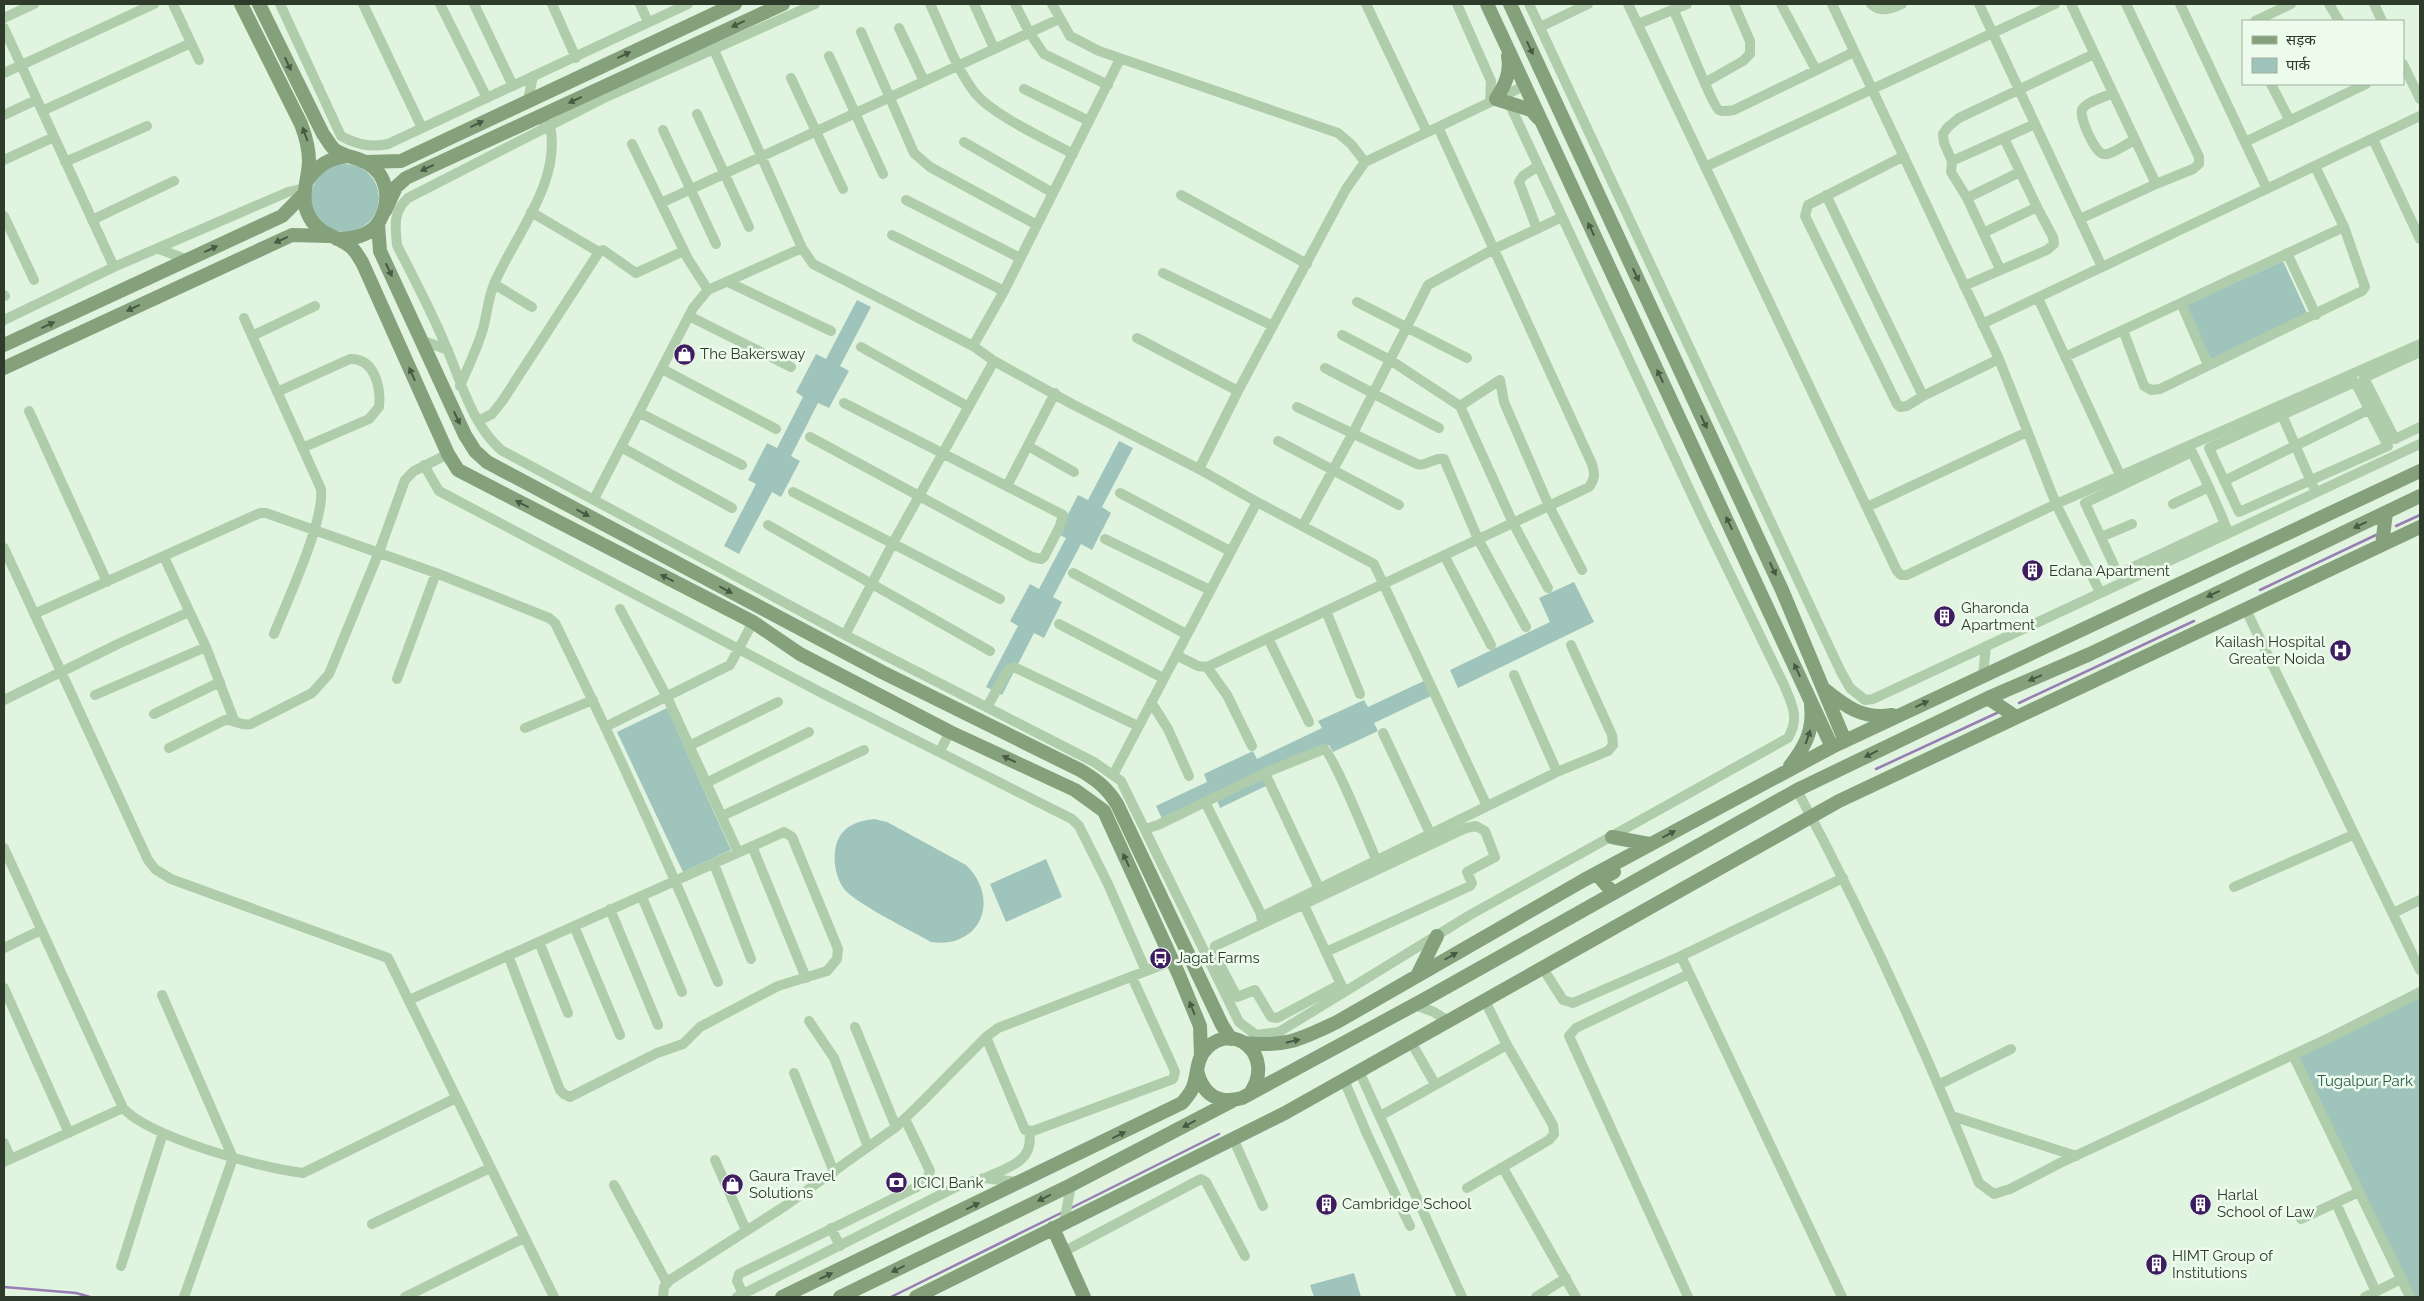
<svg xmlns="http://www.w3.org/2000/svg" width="2424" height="1301" font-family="Raleway,'Noto Sans Devanagari',sans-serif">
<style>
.green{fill:#9fc4bb}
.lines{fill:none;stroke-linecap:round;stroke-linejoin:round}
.stream{stroke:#967db3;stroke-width:2.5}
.street{stroke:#afcdab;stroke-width:10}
.secondary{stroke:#84a17c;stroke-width:14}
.oneway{fill:#485a43}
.labels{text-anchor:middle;stroke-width:5;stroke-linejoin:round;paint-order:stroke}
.poi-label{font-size:15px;fill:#2f3b2a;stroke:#edfbed;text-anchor:start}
.park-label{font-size:15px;fill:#2d5a51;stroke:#edfbed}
</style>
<rect width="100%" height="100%" fill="#e1f4e0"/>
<path class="green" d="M311 198a34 34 0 1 1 68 0a34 34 0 1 1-68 0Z
M2283,261L2307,313L2211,360L2186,305Z
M857,300L871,307L840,366L849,371L829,408L818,403L791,456L800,461L781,497L772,492L739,554L724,546L756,484L748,480L767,443L777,448L803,397L796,392L816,354L826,359Z
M1119,441L1133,448L1102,507L1111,513L1092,550L1081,544L1053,597L1062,602L1044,638L1034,633L1002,695L986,687L1018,626L1010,621L1030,584L1039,589L1066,538L1058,534L1078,495L1088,500Z
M1574,582L1594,622L1458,688L1450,670L1550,622L1539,598Z
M1426,680L1433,695L1374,723L1378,731L1333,752L1329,745L1264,776L1268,785L1220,808L1217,800L1165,825L1156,806L1207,782L1204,774L1253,751L1257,759L1322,728L1318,721L1364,700L1368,707Z
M667,708L731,850L683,872L617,732Z
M874,819L887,822L966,865C1001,899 981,949 931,942C912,931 857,904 845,890C835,878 832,857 837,842C844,825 858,821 874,819Z
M1046,859L1062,897L1006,922L990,884Z
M2420,992V1297H2410L2293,1055Z
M1354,1273L1361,1297H1314L1310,1285Z"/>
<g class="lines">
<path class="stream" d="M2396,526L2420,515
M2260,590L2376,535
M2019,703L2194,621
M1876,769L1999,712
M1071,1208L1219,1134
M4,1287L76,1293L90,1297
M891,1297L1063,1212"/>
<path class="street" d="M173,4L199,60
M280,4L341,136C356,144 370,148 388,144L688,4
M363,4L422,128
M440,4L487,98
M474,4L513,86
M552,4L576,58
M640,4L648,22
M815,4L604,98L408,198C393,211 395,226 397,245C414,279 433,314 447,349C462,384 472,424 501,450L845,635L1094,762L1121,781L1239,1022L1256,1035L1279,1032L1470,915L1788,738C1800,718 1792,704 1784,685L1699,510L1509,103
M930,4C944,33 955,67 975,93C994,116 1046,139 1073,154
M974,4L994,48
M1015,4L1029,32L1044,54L1108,85
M1052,4L1070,36L1099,51L1338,133L1351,144L1365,162
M1366,4L1427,132
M1457,4L1491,81L1490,102
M1529,4L1840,670L1850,688L1865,700L1873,699L2420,444
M1628,4L1897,571L1901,575H1907L2056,504L2420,344
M1781,4L1816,70
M1832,4L1999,359L2056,504L2100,592
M1871,4C1881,13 1891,9 1902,4
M1979,4L2102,267
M2071,4L2156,184
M2180,4L2267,189
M2329,4L2339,21
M2374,4L2382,21
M1674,11C1680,23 1713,107 1719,110C1723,112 1729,111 1734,110L1854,52
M4,18L34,4
M2255,21L2291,4
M1638,24L1687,4
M1540,27L1588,4
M4,28L114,267
M899,28L924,81
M861,32L914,153L930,167L1037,225
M714,50L802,248L813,264L973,346L994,361L1072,404L1199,469L1257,502L1374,564L1487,806
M829,56L883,174
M2403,64L2420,99
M4,73L154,4
M791,78L843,189
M1706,82L1743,61L1750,54V41L1734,4
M2271,84L2290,121
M1024,89L1089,121
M2113,93C2105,97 2085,102 2082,110C2079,117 2095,153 2103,154C2111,156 2127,143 2135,140
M528,100L533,76
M42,111L191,43
M697,114L749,227
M4,115L36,100
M663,130L716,244
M2373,139L2420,239
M964,142L1053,193
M2245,142L2366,84
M632,144L688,259L708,290
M1904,156L1808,205L1805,216L1897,404L1900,407L1907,406L1923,396L1999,359
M4,160L54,137
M1952,161L1944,143L1943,134L1948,127L1959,118L2094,54
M65,162L147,126
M1705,167L2055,4
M1181,195L1307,264
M1826,195L1923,396
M1967,198L2020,172
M906,200L1020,258
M661,203L1059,19
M531,212L599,252
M4,216L34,280
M2080,219L2156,184L2193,169L2199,164V157L2126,4
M92,220L174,181
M1537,229L1562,217
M1983,233L2037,207
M892,235L1004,291
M159,249L188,260
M2287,253L2316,315
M2000,269L1967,198L1951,172L1952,161L2035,124
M1163,273L1273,326
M728,282L831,331
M494,284L532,307
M1964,286L2047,250L2054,244L2053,237L2037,207L2004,138
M4,295L5,296
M2038,298L2121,477
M1357,302L1467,358
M2181,303L2208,365
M689,316L791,367
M244,318L321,489C325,520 287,601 274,634
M4,320L114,267L288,192L305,188
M1982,324L2420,116
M2123,330L2144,386L2151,390L2160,389L2362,291L2365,287L2344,227L2315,166
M1342,335L1390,360L1460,406L1513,523L1548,588
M252,336L315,306
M1137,338L1238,391
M421,340L448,350
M973,346L1004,291L1120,59
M861,347L967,406
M2420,352L2364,378L2395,439L2420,427
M2065,357L2344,227
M1325,368L1439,428
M662,369L776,429
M2355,382L2388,446L2239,512L2209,448Z
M460,386C468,367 477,349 483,329C487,314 488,299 494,284C515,235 562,182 550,125L544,123
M277,392L350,359C375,358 381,388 379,407L369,419L302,448
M1460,406L1500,380L1504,402L1549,506L1582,570
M1297,407L1417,464C1427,467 1433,457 1444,459L1478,539L1526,627
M2279,408L2313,486
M29,411L107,582
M640,413L742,465
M478,421L492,414L503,400L599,252L603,250L636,273L684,251
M810,437L1032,557L1041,559L1044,557L1060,526L1063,515L844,403
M1278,441L1399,505
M1028,446L1074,472
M621,447L732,508
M424,465L439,491L820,692L1072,819L1079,826L1108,884L1146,971
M1199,469L1238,391L1346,189L1365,162L1524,86
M2224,481L2370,409
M1007,486L1055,393
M793,492L1000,599
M1120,493L1230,551
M594,499L693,308L708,290L802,248
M2173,504L2209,487
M1867,507L2027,432
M2225,524L2118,574L2085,503L2192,452C2205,479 2218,505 2228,532
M768,525L990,651
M1303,525L1353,433L1428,285L1494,249L1537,229L1519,182L1523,176L1538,166
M2101,537L2132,524
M1105,539L1210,590
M4,548L148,860L155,869L171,879L388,958L554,1297
M1444,555L1491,645
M164,557L206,647L234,720
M1073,573L1186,634
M620,609L667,697L738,852
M2246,610L2420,970
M1326,611L1360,694
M34,614L260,513H266L436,573L549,618L555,623C613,741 668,861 718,982
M1059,624L1163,678
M845,635L893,543L994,361
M1268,638L1309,722
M1176,655L1198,666L1207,667L1589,487C1595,479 1595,474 1592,464L1438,127
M1207,667L1227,695L1252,746
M1514,675L1557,772
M1983,675L1986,646
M397,679L436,573
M95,695L206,647
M4,700L120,643L189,612
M1151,702L1168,729L1189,776
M987,707L1008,670L1014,667L1138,726
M154,714L220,682
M605,727L730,665L753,622
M525,728L593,700
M1383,733L1430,833
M689,746L778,702
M169,748L225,720C234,719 242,727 251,724L312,693L329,674L379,552L405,480L414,471L448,454
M940,751L950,732
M1265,773L1319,888
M1113,775L1257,502
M706,783L809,732
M1797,790C1865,917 1925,1049 1979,1183L1994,1194L2010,1189L2060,1163L2327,1039L2420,992
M1205,802L1262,916
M722,816L864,750
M1145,829L1158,825L1265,773L1324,749C1333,754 1369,843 1376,859
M752,846L806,978
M4,848L123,1108C149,1137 263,1169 303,1173L456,1098
M714,864L751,959
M2234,887L2353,835
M642,897L682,992
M1304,905L1343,989
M610,909L658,1025
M2393,913L2420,900
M1261,917L1557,772L1608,751L1613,745L1612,735L1571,645
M574,926L620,1035
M539,942L568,1013
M4,948L41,930
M1326,952L1470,886L1472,883L1467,872L1495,857L1485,831L1476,826L1466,828L1215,946L1214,953L1237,997L1255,990L1271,1017L1277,1018L1341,984
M1681,956L1842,1297
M1542,967L1563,1000L1573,1003L1681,956L1843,878
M4,988L69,1133
M162,995L233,1158L184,1297
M409,1000C534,944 659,888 784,832L792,837L838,949L837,959L827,971L778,986L700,1027L683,1044L657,1053L570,1097L564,1094L560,1090L508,955
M1415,1005L1434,1012L1448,1021
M809,1021L834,1058L868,1147
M855,1027L896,1127
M986,1037L1025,1130L1033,1131L1173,1079L1175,1072L1173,1067L1132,977
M1411,1042L1435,1084
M2293,1055L2410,1297
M1359,1071L1462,1297
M794,1073L834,1172
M1344,1080L1367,1134L1410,1226
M1938,1085L2011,1049
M1380,1116L1507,1045
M1952,1116L2076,1156
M1233,1138L1263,1206
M4,1143L11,1159
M715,1160L746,1230
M4,1162L123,1108
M1503,1168L1576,1297
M985,1178C1008,1167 1035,1162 1029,1131
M614,1185L667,1283
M1467,1188L1549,1140L1554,1134L1553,1125L1507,1045L1485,1001
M2336,1203L2376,1292
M2301,1219L2359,1192
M1064,1223L1071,1185
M372,1224L490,1168
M831,1228L840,1246
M1063,1252L1201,1179L1206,1182L1245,1256
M121,1266L163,1133
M743,1294L737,1281L739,1274L921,1185L927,1180L930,1171L905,1119
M405,1297L524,1238
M663,1297L664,1287L670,1280L785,1206L896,1127L922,1102L986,1037L998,1028L1172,961
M737,1297L960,1185L984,1178L1018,1182
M1536,1297L1566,1278
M1688,1297L1569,1036L1576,1028L1689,974
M2365,1297L2401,1279"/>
<path class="secondary" d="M241,4L301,124C306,137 309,148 309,162C308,181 299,200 310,218C320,236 340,236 353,249C357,253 359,258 362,262L448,454L458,470L753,622L800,654L950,732L1075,790L1104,811L1179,975L1200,1026L1201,1056
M259,4L323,134C327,139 330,146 335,150C345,157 357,157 367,163C388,175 391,200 380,220C372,236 354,239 337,239
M1487,4L1832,747
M1510,4L1782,590L1845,741
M1508,56C1511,73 1505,85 1496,99L1531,110L1538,118
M366,162L401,161L735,4
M307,181C318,165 329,158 348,156
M385,211L396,187L406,178L783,4
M378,224L380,251L465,435L475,451L487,462L882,672L1080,770C1097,780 1107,788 1117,804L1222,1025L1231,1039
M4,345L282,216L304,194
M4,368L292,235L328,236
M2382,545L2386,513
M1824,689C1845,706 1863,720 1892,715
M1988,698L2016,717
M1790,766C1804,748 1814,731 1811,706
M1612,837L1649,844
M1613,893L1601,879L1614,872
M1417,976L1437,936
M1244,1043C1287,1047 1299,1040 1337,1022L1584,880L1832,747L2420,471
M1197,1070C1202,1094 1218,1105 1242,1098L1427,998L1797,790L1988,698L2090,654L2420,496
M1053,1228L1084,1297
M782,1297L1182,1103C1186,1098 1191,1093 1193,1087C1198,1074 1196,1058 1207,1048C1234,1021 1275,1055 1251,1092
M840,1297L1071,1185L1232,1101
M916,1297L1285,1113L1839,801L2420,527"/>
</g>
<defs><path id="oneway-solid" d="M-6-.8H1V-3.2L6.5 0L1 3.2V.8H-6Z" transform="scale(1.25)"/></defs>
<g class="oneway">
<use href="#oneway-solid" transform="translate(738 24) rotate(155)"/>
<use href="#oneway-solid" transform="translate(1530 48) rotate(65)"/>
<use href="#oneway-solid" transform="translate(624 55) rotate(-25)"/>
<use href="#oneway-solid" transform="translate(288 64) rotate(65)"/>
<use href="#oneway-solid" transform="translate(575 100) rotate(155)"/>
<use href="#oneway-solid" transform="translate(477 124) rotate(-25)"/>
<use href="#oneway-solid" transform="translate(305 134) rotate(-110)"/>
<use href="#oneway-solid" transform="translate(427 168) rotate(155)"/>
<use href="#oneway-solid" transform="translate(1591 229) rotate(-115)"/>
<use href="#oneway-solid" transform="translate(281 240) rotate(156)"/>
<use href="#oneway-solid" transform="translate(211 249) rotate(-25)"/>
<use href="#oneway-solid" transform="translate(389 270) rotate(65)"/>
<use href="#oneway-solid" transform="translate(1636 275) rotate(65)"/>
<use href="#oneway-solid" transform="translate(133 308) rotate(155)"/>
<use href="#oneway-solid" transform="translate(48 325) rotate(-25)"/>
<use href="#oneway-solid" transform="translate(412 374) rotate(-114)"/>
<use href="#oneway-solid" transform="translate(1660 376) rotate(-115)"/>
<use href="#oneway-solid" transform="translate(457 418) rotate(65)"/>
<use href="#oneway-solid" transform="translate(1704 422) rotate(65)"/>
<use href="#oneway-solid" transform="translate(522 504) rotate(-153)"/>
<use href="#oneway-solid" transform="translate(583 513) rotate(28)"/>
<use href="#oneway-solid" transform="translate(1729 523) rotate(-115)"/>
<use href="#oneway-solid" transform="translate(2360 525) rotate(155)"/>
<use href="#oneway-solid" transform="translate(1773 569) rotate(65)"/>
<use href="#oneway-solid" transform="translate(667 578) rotate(-153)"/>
<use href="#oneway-solid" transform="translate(726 590) rotate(28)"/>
<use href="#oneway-solid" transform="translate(2213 594) rotate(155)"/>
<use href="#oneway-solid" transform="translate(1797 670) rotate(-115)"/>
<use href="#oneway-solid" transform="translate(2035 678) rotate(157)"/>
<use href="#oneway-solid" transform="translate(1922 704) rotate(-25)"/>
<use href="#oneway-solid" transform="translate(1808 737) rotate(-71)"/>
<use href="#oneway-solid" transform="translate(1871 754) rotate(154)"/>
<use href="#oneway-solid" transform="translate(1009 759) rotate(-155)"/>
<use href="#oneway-solid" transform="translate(1669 834) rotate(-28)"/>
<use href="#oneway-solid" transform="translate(1126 860) rotate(-115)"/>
<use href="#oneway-solid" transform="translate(1451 956) rotate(-30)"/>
<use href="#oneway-solid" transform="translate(1192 1008) rotate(-112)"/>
<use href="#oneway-solid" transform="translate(1293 1041) rotate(-13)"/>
<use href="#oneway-solid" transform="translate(1189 1124) rotate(152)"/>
<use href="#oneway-solid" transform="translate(1119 1135) rotate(-26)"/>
<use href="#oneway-solid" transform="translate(1044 1198) rotate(154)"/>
<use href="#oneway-solid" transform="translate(973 1206) rotate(-26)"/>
<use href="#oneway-solid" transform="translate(898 1269) rotate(154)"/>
<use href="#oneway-solid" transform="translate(826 1276) rotate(-25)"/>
</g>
<defs>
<symbol id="shop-disc" viewBox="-11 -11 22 22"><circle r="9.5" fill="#3d1d5f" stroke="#edfbed"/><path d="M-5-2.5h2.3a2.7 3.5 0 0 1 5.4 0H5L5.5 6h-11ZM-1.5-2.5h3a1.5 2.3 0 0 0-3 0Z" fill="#fff"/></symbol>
<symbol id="building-disc" viewBox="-11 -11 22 22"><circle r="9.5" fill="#3d1d5f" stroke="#edfbed"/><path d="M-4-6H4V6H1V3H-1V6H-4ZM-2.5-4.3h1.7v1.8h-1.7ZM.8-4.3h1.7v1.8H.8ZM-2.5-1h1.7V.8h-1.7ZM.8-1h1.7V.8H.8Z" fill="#fff"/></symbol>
<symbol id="hospital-disc" viewBox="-11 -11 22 22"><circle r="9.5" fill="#3d1d5f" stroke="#edfbed"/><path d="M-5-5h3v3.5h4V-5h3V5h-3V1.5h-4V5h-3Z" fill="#fff"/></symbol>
<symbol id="bus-disc" viewBox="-11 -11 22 22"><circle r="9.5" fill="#3d1d5f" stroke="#edfbed"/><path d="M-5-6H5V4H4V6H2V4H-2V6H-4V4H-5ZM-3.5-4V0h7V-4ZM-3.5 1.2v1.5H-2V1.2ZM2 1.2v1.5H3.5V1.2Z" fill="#fff"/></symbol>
<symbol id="bank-disc" viewBox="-11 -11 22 22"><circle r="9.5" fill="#3d1d5f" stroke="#edfbed"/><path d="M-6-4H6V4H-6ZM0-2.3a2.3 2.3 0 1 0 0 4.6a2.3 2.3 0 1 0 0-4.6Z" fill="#fff"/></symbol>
</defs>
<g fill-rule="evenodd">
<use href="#shop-disc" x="672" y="342" width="25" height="25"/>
<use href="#building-disc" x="2020" y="558" width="25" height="25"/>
<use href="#building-disc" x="1932" y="604" width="25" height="25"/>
<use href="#hospital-disc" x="2328" y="638" width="25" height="25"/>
<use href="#bus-disc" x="1148" y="946" width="25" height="25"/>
<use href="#bank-disc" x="884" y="1170" width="25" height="25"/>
<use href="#shop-disc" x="720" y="1172" width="25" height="25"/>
<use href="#building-disc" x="1314" y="1192" width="25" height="25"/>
<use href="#building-disc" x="2188" y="1192" width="25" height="25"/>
<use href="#building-disc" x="2144" y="1252" width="25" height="25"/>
</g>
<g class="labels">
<g class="poi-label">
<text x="700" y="359">The Bakersway</text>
<text x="2049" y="576">Edana Apartment</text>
<text x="1961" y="613">Gharonda<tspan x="1961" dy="17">Apartment</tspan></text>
<text x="2325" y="647" text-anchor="end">Kailash Hospital<tspan x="2325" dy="17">Greater Noida</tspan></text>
<text x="1176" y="963">Jagat Farms</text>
<text x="749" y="1181">Gaura Travel<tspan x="749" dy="17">Solutions</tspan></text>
<text x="913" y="1188">ICICI Bank</text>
<text x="2217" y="1200">Harlal<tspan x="2217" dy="17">School of Law</tspan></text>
<text x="1342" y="1209">Cambridge School</text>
<text x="2172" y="1261">HIMT Group of<tspan x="2172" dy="17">Institutions</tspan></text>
</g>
<g class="park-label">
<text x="2365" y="1086">Tugalpur Park</text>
</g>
</g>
<rect width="2424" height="1301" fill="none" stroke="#2f3b2a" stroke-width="10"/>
<rect x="2242" y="20" width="162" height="65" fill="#edfbed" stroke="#a1ae9f"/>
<rect x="2252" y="36" width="25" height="8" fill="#84a17c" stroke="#a1ae9f"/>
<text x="2286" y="45" font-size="15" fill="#2f3b2a">सड़क</text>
<rect x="2252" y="58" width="25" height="15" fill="#9fc4bb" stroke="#a1ae9f"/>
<text x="2286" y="70" font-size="15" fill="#2f3b2a">पार्क</text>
</svg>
